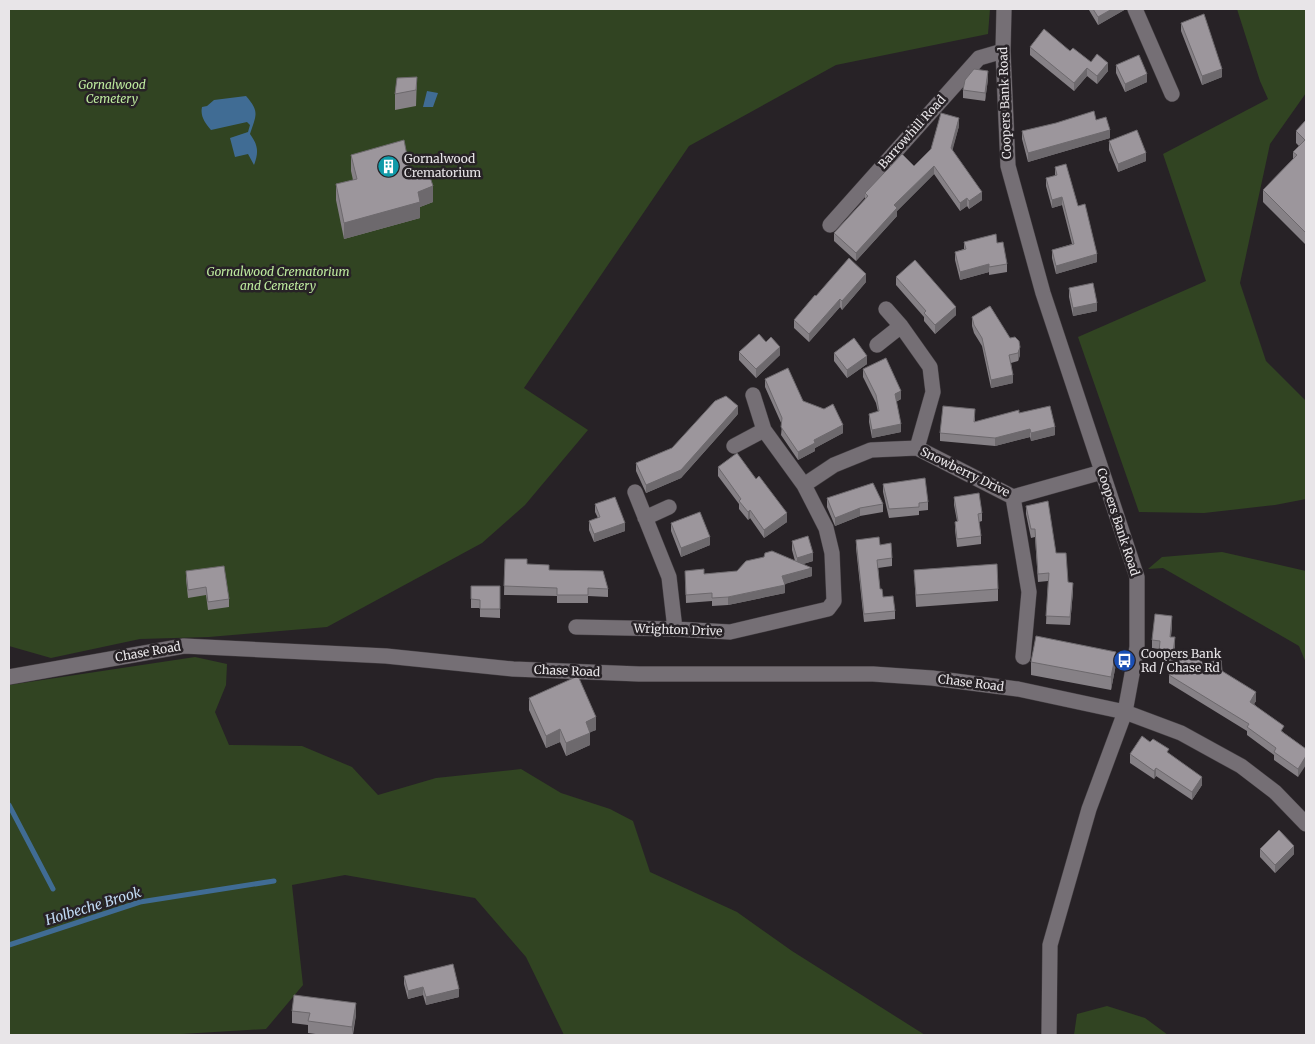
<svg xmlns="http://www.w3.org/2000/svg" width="1315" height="1044" font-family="Merriweather,serif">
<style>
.green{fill:#314422}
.water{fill:#406c94}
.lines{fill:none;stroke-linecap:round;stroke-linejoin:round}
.stream{stroke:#406c94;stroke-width:5}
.minor-casing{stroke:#443f43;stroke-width:16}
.minor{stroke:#756f75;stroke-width:15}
.wall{fill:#868186}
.shaded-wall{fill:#6d696d}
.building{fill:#9c969c;stroke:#6d696d}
.labels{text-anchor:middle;stroke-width:5;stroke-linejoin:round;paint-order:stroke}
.park-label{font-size:12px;font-style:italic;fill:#bdea9e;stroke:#272226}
.street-label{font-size:12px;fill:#e8e5e8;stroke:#272226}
.poi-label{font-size:12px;fill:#e8e5e8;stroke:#272226;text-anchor:start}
.water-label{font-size:14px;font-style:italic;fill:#c1daf3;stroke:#272226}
</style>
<rect width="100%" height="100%" fill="#272226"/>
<path class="green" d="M9,9H990L988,34L836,65L689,146L524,388L588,430L525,505L482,543L327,627L209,637L140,639L51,658L9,646Z
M1237,9H1306V93L1270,144L1240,283L1266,361L1306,401V499L1275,505L1204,513L1139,512L1078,337L1206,281L1163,154L1268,99L1260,81Z
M1222,552L1306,571V663L1299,646L1163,568L1148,569L1162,557Z
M195,657L227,664L226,685L215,712L229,745L302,746L352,767L378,795L436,778L521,769L561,793L610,809L633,821L650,872L737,912L792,951L925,1035H564L526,957L475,898L345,875L292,885L303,985L266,1029L165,1035H9V685Z
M1107,1006L1145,1018L1168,1035H1074L1077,1014Z"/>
<path class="water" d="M427,91L438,93L433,107H423Z
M246,96C260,112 256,115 250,134C258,145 259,152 254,165L248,154L235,157L230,138L248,132L250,125L247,122L211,130C205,123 200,116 202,107L207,106L214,100Z"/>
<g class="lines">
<path class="stream" d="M9,805L53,889
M9,945L140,902L274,881"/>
<defs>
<path id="minor" d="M1004,9L1003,51L1008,166L1043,293L1137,577V647L1125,712L1089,809L1050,945L1049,1035
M1135,9L1172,94
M830,225L979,58L1003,51
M886,309L901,326L930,367L933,392L917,448
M877,345L901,326
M734,446L764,430
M804,485L834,465L871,450L917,448L1013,497L1102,472
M635,492L669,577L675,629
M1013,497L1029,592L1023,657
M645,518L669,507
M576,627L675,629L730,632L828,609L834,601L832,553L826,528L804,485L764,430L753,395
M9,677L184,646L386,656L513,669L639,674H873L932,678L1018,689L1125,712L1181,733L1241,766L1275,792L1306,824"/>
</defs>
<use href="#minor" class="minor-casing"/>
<use href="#minor" class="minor"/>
</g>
<path class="wall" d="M1089,9H1126L1098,25L1089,10Z
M1181,23L1222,77L1202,85L1181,31Z
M1030,47L1070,51L1108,71L1097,84L1087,76L1074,91L1030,55Z
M1116,65L1147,82L1125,92L1116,73Z
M417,77L416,106L395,110V94Z
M988,79L985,101L963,98V90Z
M1096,120L1110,138L1028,162L1022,139V131Z
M1306,120V245L1263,202V190L1293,159V152L1299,146L1296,143V131Z
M959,126L952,150L982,200L969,209L967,206L960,211L934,174L897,211V216L856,261L834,241V233L865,200V193L914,166Z
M1109,141L1146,161L1118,172L1109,150Z
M351,155L410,171L433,202L420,207V218L344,239L336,200V184L353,180L351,171Z
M1055,167L1078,206L1097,262L1056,274L1052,258V250L1072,244L1062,205L1052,208L1046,186V178L1055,176Z
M964,242L997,243L1007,264V272L989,275V272L960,280L955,260V252L964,249Z
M896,277L956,315L935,334L924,321V317L896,285Z
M866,282L842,310L840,307L809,342L794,328V320L816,296Z
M1069,288L1097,311L1073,316L1069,297Z
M990,306L1020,355L1018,361L1011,363L1013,383L991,388L982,346L974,333L972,326V317Z
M766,342L780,355L756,378L739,360V352Z
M834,353L867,364L847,378L834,361Z
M863,369L901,399L896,402L901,432L872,438L869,422V414L878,412L876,403L863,377Z
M765,379L803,401L843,433L815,448V451L798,460L781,435L782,425L765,387Z
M1019,413L1055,435L1031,441L1030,437L995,446L940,441V433L975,417V422Z
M738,414L681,478L646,493L636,471V463L672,448Z
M718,467L787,522L764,538L750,518L748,520L739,509V504L718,476Z
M883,484L928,502V510L919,511V515L889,518L883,492Z
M954,497L982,513V521L979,522L981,536V544L957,547L955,530V522L957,521L954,505Z
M827,498L883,504V512L860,516L835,526L827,507Z
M595,504L625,531L594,542L589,530V521L598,518L595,512Z
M1026,506L1056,553L1068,582L1073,591L1070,625L1046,624L1048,581L1038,582L1035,537L1031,538L1026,514Z
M671,523L710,545L681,557L671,531Z
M856,540L880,545L892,558V566L878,568L880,589L883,597L895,611V619L864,622L856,548Z
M792,541L813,561L803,564L812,576L784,584L785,593L728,605L712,606V601L686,603L685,571L704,574L737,571L795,561L792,550Z
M505,559L527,564L608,589V597L588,596V603H557V596L504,595Z
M914,570L998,589V601L916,607Z
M186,571L229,599V607L208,610L206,595L188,598L186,579Z
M471,586H500V618L480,617V608H471Z
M1172,625L1171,637L1175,646L1173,662L1159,660V649L1152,648V640Z
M1031,662L1116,664L1111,690L1031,675Z
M1205,664L1222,671L1256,701L1254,704L1284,733L1306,749L1298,777L1274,760V755L1247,735V731L1169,683V675Z
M529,698L596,730L590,732V745L566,756L560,742L546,748L529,710Z
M1130,754H1169L1202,785L1192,800L1156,776L1154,779L1130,763Z
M1260,849L1294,854L1275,873L1260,857Z
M404,976L459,997L426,1005L423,995L408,999L404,984Z
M292,1011L356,1015L353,1035H323L308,1033V1025L292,1023Z"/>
<path class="shaded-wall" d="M1112,9H1126L1098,25V17Z
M1108,63V71L1097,84V76Z
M1087,68V76L1074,91V83Z
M1222,69V77L1202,85V76Z
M988,71V79L985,101V93Z
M1147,74V82L1125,92V84Z
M959,118V126L951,156V148Z
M1110,130V138L1028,162V153Z
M1146,153V161L1118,172V164Z
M934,166V174L897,211V216L856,261V253L894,205Z
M433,186V202L420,207V218L344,239V223L418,192Z
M982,192V200L969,209V201Z
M1062,197V205L1052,208V200Z
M967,198V206L960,211V203Z
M1097,254V262L1056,274V266Z
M989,264V272L960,280V272Z
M866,274V282L842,310V301Z
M840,299V307L809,342V334Z
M1097,303V311L1073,316V308Z
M956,307V315L935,334V325Z
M780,347V355L756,378V369Z
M1020,347V355L1018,361V353Z
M867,356V364L847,378V370Z
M1013,375V383L991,388V380Z
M901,391V399L895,402V394Z
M738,406V414L681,478L646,493V485Z
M901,424V432L872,438V430Z
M843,425V433L815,448V451L798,460V452L814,440Z
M1055,427V435L1031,441V433Z
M1030,429V437L995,446V438Z
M860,508V516L835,526V518Z
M750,510V518L748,520V512Z
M787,513V522L764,538V530Z
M625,523V531L594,542V534Z
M710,537V545L681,557V548Z
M813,553V561L797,566V558Z
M812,568V576L782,585V576Z
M1073,583V591L1070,625V617Z
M785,585V593L728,605V597Z
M1172,616V625L1170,645V637Z
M1175,637V646L1173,662V653Z
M1116,652V664L1111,690V677Z
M1256,692V701L1250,710V702Z
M596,717V730L586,734V722Z
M560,729V742L546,748V736Z
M590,733V745L566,756V743Z
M1306,756V765L1298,777V769Z
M1156,768V776L1154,779V771Z
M1202,777V785L1192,800V792Z
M1294,846V854L1275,873V865Z
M423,987V995L408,999V991Z
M459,989V997L426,1005V997Z
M356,1003V1015L352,1035V1027Z"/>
<path class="building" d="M1093,9H1112L1098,17Z
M1204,14L1222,69L1202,76L1181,23Z
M1044,29L1070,51L1073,48L1091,62L1097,54L1108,63L1097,76L1087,68L1074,83L1030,47Z
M1139,55L1147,74L1125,84L1116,65Z
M974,69L988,71L985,93L963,90L965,80Z
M417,77L416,90L395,94L397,78Z
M1094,111L1096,120L1106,117L1110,130L1028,153L1022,131L1056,123Z
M941,113L959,118L951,148L982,192L969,201L967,198L960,203L934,166L894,205L897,208L856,253L834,233L868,196L865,193L902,154L914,166L931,149Z
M1306,120V233L1263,190L1297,155L1293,152L1305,140L1296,131Z
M1137,130L1146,153L1118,164L1109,141Z
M404,140L410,171L427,168L433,186L418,192L420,202L344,223L336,184L357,179L351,155Z
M1066,164L1078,206L1085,204L1097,254L1056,266L1052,250L1074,244L1062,197L1052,200L1046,178L1057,175L1055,167Z
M996,234L997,243L1003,242L1007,264L989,267V264L960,272L955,252L966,249L964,242Z
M849,258L866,274L842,301L840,299L809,334L794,320L815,295L816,296Z
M915,260L956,307L935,325L924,313L926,311L896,277Z
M1093,283L1097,303L1073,308L1069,288Z
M990,306L1010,338L1015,337L1019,341L1020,347L1018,353L1009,355L1013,375L991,380L982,338L974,325L972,317Z
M759,334L766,342L771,337L780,347L756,369L739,352Z
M854,338L867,356L847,370L834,353Z
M886,358L901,391L895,394L901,424L872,430L869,414L879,411L876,395L863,369Z
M788,368L803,401L824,409L833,404L843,425L814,440L815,443L798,452L781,427L782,418L765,379Z
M726,396L738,406L681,470L646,485L636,463L672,448L715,401Z
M943,406L975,409L974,422L1019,410V413L1050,406L1055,427L1031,433L1030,429L995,438L940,433Z
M737,453L756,479L759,476L787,513L764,530L750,510L748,512L739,501L741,499L718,467Z
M925,478L928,502L919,503V507L889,509L883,484Z
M873,483L883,504L860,508L835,518L827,498Z
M979,493L982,513L978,514L981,536L957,539L955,522L958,521L954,497Z
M615,497L625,523L594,534L589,521L600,517L595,504Z
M1048,501L1056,553H1066L1068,582L1073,583L1070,617L1046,616L1049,573L1038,574L1035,529H1031L1026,506Z
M700,512L710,537L681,548L671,523Z
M808,536L813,553L797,558L792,541Z
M879,537L880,545L891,543L892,558L877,560L880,589H882L883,597L893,596L895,611L864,614L856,540Z
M772,551L812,568L782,576L785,585L728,597L712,598V593L686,595L685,571L704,569V574L737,571L746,561L764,557L765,553Z
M505,559H527V564L549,565V570L603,571L608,589L588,588V595H557V588L504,586Z
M997,564L998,589L916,595L914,570Z
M224,566L229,599L208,602L206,587L188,590L186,571Z
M471,586H500V609H480V600L471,599Z
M1155,614L1172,616L1170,637H1175L1173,653L1159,652L1160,641L1152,640Z
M1036,636L1116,652L1111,677L1031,662Z
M1185,651L1205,664L1221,658L1222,671L1256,692L1250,702L1284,726L1281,731L1306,749V756L1298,769L1274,752L1276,748L1247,727L1249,724L1169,675Z
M578,676L596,717L586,722L590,733L566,743L560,729L546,736L529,698Z
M1142,736L1150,742L1153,739L1169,749L1167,752L1202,777L1192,792L1156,768L1154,771L1130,754Z
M1279,830L1294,846L1275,865L1260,849Z
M453,964L459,989L426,997L423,987L408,991L404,976Z
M294,995L356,1003L352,1027L308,1021L310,1013L292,1011Z"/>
<defs>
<symbol id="building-disc" viewBox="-11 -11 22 22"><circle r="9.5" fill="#0f9aa8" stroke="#272226"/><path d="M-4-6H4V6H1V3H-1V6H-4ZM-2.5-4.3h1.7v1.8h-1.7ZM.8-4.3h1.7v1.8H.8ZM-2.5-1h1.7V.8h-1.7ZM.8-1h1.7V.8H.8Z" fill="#fff"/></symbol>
<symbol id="bus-disc" viewBox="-11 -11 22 22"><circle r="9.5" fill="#1a4fb4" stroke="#272226"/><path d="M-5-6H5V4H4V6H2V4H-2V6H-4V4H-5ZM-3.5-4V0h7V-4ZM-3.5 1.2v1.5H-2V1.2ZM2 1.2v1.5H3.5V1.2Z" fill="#fff"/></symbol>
</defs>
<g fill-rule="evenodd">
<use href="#building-disc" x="376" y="154" width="25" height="25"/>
<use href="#bus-disc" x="1112" y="648" width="25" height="25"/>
</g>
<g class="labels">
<g class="park-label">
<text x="112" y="89">Gornalwood<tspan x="112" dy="14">Cemetery</tspan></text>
<text x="278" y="276">Gornalwood Crematorium<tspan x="278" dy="14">and Cemetery</tspan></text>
</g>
<g class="street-label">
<text transform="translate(1005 103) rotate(-92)" y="4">Coopers Bank Road</text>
<text transform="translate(912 132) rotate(-48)" y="4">Barrowhill Road</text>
<text transform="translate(965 472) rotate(26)" y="4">Snowberry Drive</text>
<text transform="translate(1118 522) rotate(72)" y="4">Coopers Bank Road</text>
<text transform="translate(678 630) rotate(2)" y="4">Wrighton Drive</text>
<text transform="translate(148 652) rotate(-10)" y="4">Chase Road</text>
<text transform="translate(567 671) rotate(2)" y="4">Chase Road</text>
<text transform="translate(971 683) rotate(7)" y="4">Chase Road</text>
</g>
<g class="poi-label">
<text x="404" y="163">Gornalwood<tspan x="404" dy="14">Crematorium</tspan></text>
<text x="1141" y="658">Coopers Bank<tspan x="1141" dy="14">Rd / Chase Rd</tspan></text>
</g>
<g class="water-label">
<text transform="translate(93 906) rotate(-17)" y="5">Holbeche Brook</text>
</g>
</g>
<rect width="1315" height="1044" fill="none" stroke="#e8e5e8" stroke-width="20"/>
</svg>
